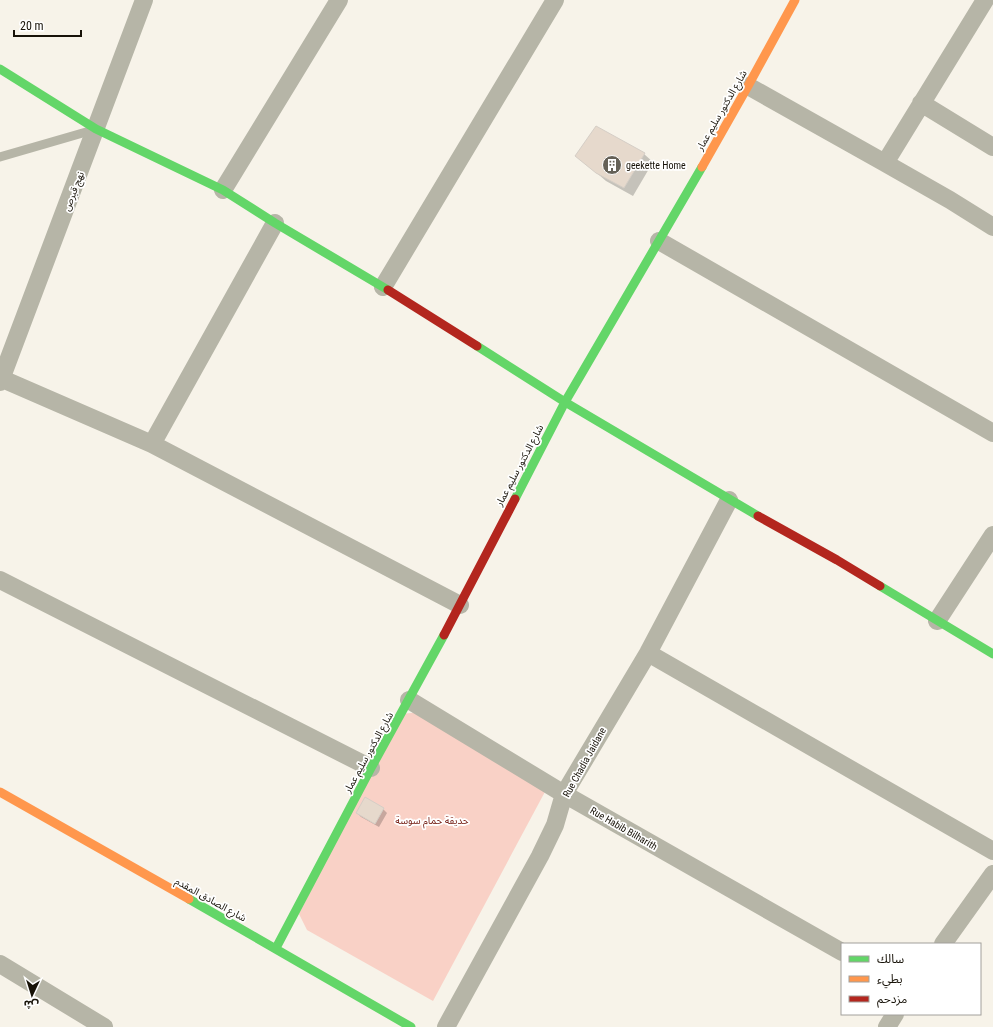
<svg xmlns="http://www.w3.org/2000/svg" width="993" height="1027" font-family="'Roboto Condensed','Noto Sans Arabic',sans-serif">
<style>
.green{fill:#f9d1c6}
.shadow{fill:#0003}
.building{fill:#e6d9cc;stroke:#d5cec6}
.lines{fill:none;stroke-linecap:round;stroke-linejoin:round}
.lane{stroke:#b6b5a7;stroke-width:9}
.street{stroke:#b6b5a7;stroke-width:18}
.fast{stroke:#63d668;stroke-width:9}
.slow{stroke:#ff974d;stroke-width:9}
.jam{stroke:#b3261e;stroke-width:9}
.labels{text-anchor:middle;stroke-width:3.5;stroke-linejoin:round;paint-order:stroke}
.street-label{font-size:10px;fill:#171208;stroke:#fff}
.poi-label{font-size:10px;fill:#171208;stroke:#fff;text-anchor:start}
.park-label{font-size:10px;fill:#772218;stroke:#fff}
</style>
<rect width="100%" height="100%" fill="#f7f3e9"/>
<path class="green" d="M422,712L547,788L433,1001L307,930L299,914L400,714Z"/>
<path class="shadow" d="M644,154L653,162L633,196L606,181L577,156Z
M383,809L387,813L379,827L361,817L357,813Z"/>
<path class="building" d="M596,126L645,153L624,188L596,173L575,156Z
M365,797L384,808L375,824L356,813Z"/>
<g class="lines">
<path class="lane" d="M0,157L93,130"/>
<path class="street" d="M748,86L885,163L985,0
M921,103L993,147
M885,163L950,200L993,227
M223,190L339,0
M659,241L993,433
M383,287L555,0
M0,378L152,444L460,605
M0,382L144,0
M152,444L275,223
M0,580L371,768
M937,621L993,535
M648,653L993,851
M409,700L564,794L842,952
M943,944L993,874
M0,964L104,1027
M446,1027L540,856L555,825L564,794L648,653L729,500
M887,1027L895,1014"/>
<path class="fast" d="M0,69L96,129L223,190L275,223L388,290
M477,346L565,402L758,516
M515,499L565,402L702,167
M880,586L993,654
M189,899L411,1027
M276,948L371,768L444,635"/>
<path class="slow" d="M702,167L748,86L795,0
M0,792L189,899"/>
<path class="jam" d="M388,290L477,346
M758,516L837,560L880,586
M444,635L515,499"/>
</g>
<defs>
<symbol id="building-disc" viewBox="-11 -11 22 22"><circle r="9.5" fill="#656157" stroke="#fff"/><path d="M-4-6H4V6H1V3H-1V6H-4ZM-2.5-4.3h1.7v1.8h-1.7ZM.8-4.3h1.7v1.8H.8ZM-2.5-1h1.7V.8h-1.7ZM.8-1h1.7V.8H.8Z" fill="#fff"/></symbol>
</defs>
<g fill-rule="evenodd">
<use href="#building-disc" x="601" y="154" width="22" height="22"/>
</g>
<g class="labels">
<g class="street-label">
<text transform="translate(721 110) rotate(-60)" y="4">شارع الدكتور سليم عمار</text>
<text transform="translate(73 191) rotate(-69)" y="4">نهج قبرص</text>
<text transform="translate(519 465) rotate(-62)" y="4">شارع الدكتور سليم عمار</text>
<text transform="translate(368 752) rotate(-61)" y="4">شارع الدكتور سليم عمار</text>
<text transform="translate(584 762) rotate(-61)" y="4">Rue Chadia Jaidane</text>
<text transform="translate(624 828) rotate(30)" y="4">Rue Habib Bilharith</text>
<text transform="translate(211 899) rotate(29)" y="4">شارع الصادق المقدم</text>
</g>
<g class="poi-label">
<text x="626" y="169">geekette Home</text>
</g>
<g class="park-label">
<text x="432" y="824">حديقة حمام سوسة</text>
</g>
</g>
<rect x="841" y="943" width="140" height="72" fill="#ffffff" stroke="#a2a09c"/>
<rect x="849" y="956" width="20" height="6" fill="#63d668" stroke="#a2a09c"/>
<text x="877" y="963" font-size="12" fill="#171208">سالك</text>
<rect x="849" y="976" width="20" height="6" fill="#ff974d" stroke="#a2a09c"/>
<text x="877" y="983" font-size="12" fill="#171208">بطيء</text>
<rect x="849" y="996" width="20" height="6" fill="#b3261e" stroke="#a2a09c"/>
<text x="877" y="1003" font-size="12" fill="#171208">مزدحم</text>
<g transform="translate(32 995) rotate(184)" stroke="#ffffff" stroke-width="3" paint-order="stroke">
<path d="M0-3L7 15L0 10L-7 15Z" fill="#171208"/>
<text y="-6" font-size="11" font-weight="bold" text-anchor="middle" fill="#171208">ش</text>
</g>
<path d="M14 30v6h67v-6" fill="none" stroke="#171208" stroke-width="2"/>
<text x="20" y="30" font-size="12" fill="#171208" stroke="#ffffff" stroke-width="3" paint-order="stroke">20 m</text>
</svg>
